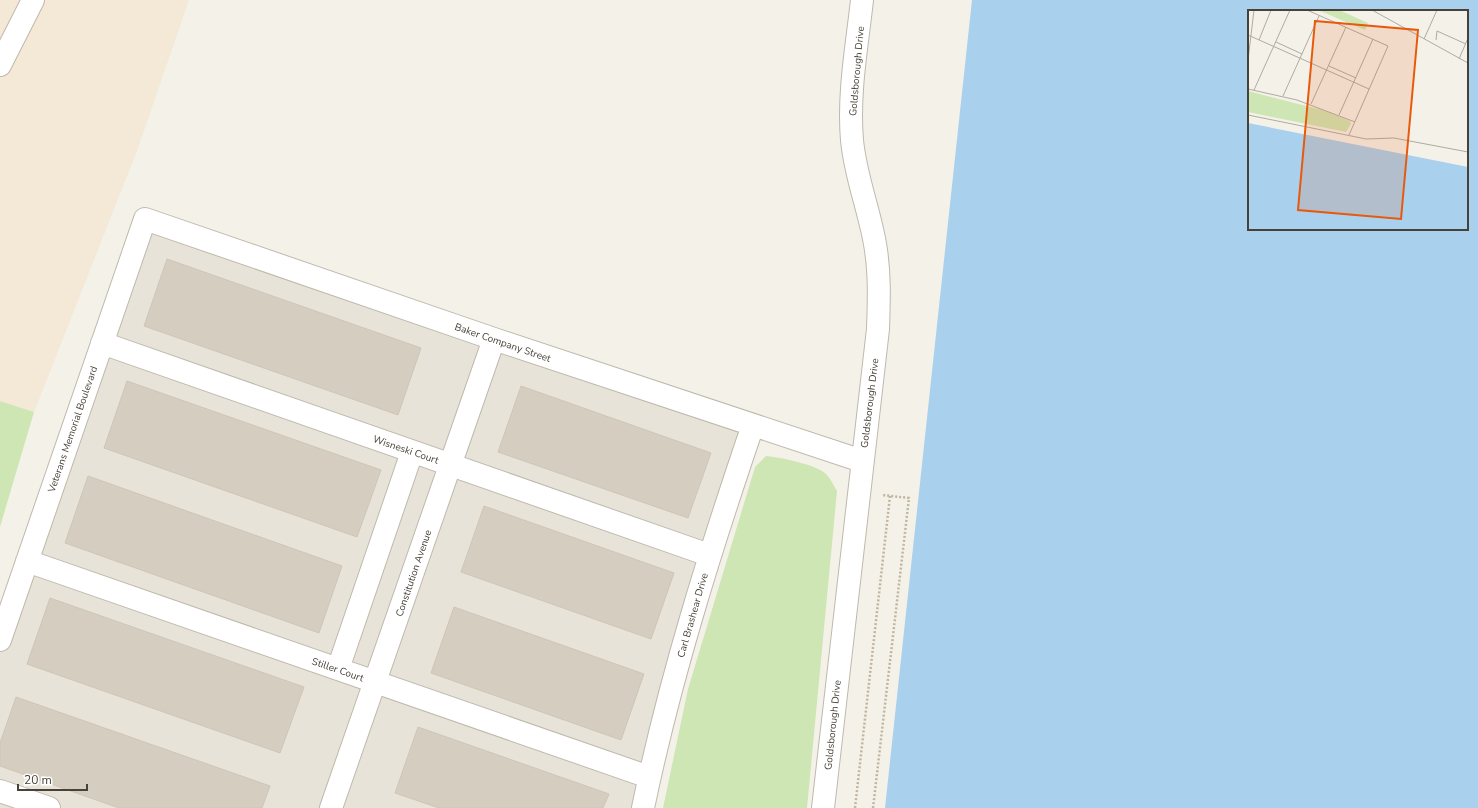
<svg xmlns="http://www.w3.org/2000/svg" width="1478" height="808" font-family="'Nunito Sans',sans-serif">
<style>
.residential{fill:#e7e3d8}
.commercial{fill:#f4e8d6}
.green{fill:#cee6b4}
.water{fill:#a9d0ed;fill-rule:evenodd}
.building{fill:#d5cdbf;stroke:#cfc5b3}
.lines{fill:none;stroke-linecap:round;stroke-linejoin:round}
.minor-casing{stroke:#bfb9ac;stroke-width:24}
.path{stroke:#c0b59e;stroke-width:2.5;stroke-dasharray:2 2;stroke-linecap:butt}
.minor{stroke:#fff;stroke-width:22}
.labels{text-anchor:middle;stroke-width:3.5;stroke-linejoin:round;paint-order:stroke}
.street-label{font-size:10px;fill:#474138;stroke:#fff}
.inset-road{fill:none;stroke:#afaba2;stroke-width:1}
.view{fill:#e8590c;fill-opacity:0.15;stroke:#e8590c;stroke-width:2}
.inset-edge{fill:none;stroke:#474138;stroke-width:2}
</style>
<rect width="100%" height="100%" fill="#f4f1e9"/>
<path class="residential" d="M145,219L753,425L643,808H0V640Z"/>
<path class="commercial" d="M0,0H189L137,151L34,412L0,401Z"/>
<path class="green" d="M0,401L34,412L0,527Z
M766,456C779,457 811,464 822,471C829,475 833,484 837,491L807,808H663L688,689L755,467Z"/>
<path class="water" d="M972,0H1478V808H885ZM1249,11H1467V229H1249Z"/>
<path class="building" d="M167,259L421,348L398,415L144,326Z
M127,381L381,470L357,537L104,448Z
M521,386L711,453L688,518L498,452Z
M88,476L342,566L319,633L65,543Z
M484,506L674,573L651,639L461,572Z
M50,598L304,687L280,753L27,664Z
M454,607L644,674L621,740L431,673Z
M16,697L270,786L262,808H119L0,766V743Z
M418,727L609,794L603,808H439L395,793Z"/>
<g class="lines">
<defs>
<path id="minor" d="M0,65L33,0
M102,343L709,555
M27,561L649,777
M0,640L145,219L494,339L862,461
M338,669L412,452
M0,791L49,808
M331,808L494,339
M643,808C670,678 710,551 753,425
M823,808L878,329C879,301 880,272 875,244C869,209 855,175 852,140C848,93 857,46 862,0"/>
</defs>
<use href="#minor" class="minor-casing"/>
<path class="path" d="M855,808L890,496
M873,808L909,498L882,495"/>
<use href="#minor" class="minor"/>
</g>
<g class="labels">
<g class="street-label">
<text transform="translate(856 71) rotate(-85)" y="4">Goldsborough Drive</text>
<text transform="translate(503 342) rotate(19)" y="4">Baker Company Street</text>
<text transform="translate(869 403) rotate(-83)" y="4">Goldsborough Drive</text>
<text transform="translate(72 429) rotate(-71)" y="4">Veterans Memorial Boulevard</text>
<text transform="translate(406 449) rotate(19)" y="4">Wisneski Court</text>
<text transform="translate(413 573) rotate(-71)" y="4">Constitution Avenue</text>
<text transform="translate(692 615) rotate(-74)" y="4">Carl Brashear Drive</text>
<text transform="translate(338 669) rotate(19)" y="4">Stiller Court</text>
<text transform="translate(832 725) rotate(-84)" y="4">Goldsborough Drive</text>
</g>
</g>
<g transform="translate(1248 10)">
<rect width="220" height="220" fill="#f4f1e9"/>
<path d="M70,0H91L120,13L117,20ZM0,81L74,100L102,111L103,114L98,122L0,102Z" fill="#cee6b4"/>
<path d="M0,113L220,157V220H0Z" fill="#a9d0ed"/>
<path class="inset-road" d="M59,0L140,36L101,125M124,0L220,53M0,25L121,79M176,29L189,0M11,30L23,0M188,30L189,21L218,34M28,32L54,44M211,49L220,28M0,50L6,0M81,56L108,68M0,79L49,90L107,112M6,80L42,0M35,86L71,6M63,94L98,17M0,105L118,129L146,128L220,142M91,105L125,29"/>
<path class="view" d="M67,11L170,20L153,209L50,200Z"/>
<rect width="220" height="220" class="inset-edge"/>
</g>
<path d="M18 784v6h69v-6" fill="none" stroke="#474138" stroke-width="2"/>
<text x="24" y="784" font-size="12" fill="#474138" stroke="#ffffff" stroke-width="3" paint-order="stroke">20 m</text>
</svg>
